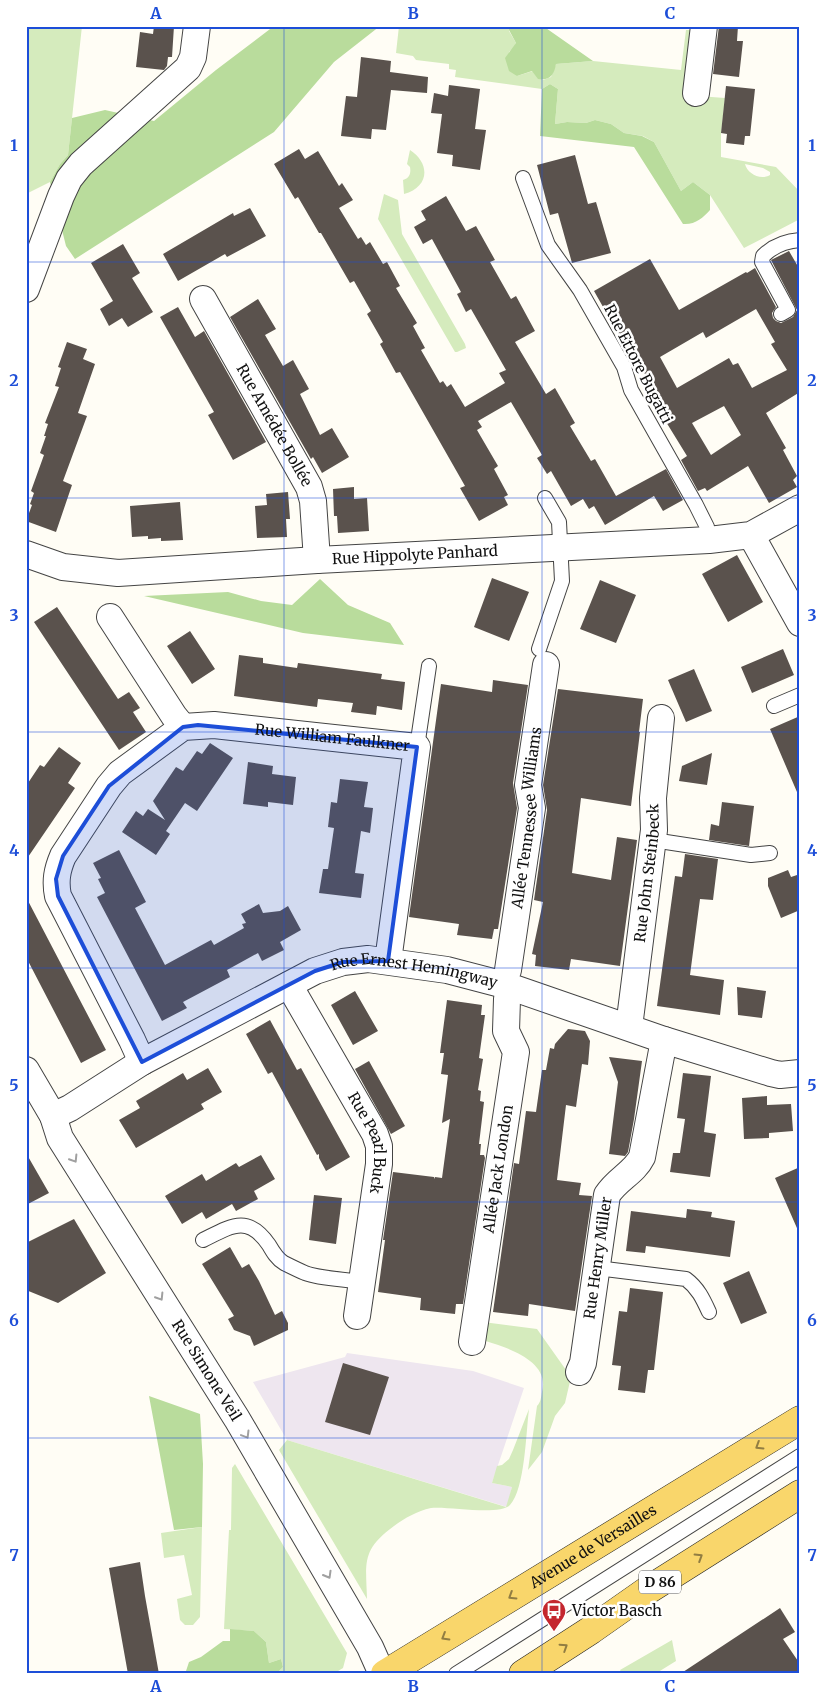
<svg xmlns="http://www.w3.org/2000/svg" width="826" height="1700" font-family="Merriweather,serif">
<style>
.industrial{fill:#eee6ef}
.green{fill:#d5ebbd;fill-rule:evenodd}
.forest{fill:#b9dc9c}
.building{fill:#5a524d;fill-rule:evenodd}
.lines{fill:none;stroke-linecap:round;stroke-linejoin:round}
.lane-casing{stroke:#444;stroke-width:16}
.street-casing{stroke:#444;stroke-width:28}
.primary-casing{stroke:#222;stroke-width:29}
.lane{stroke:#fff;stroke-width:14}
.street{stroke:#fff;stroke-width:26}
.primary{stroke:#f9d66b;stroke-width:28}
.oneway{stroke:#a0a0a0}
.oneway2{stroke:#917d42}
.marked{fill:#1d4ed8;fill-opacity:0.2;stroke:#1d4ed8;stroke-width:4;stroke-linejoin:round}
.grid{fill:none;stroke:#1d4ed8;stroke-width:1;stroke-opacity:0.55}
.labels{text-anchor:middle;stroke-width:5;stroke-linejoin:round;paint-order:stroke}
.shield{fill:#fff;stroke:#585858;stroke-width:1}
.shield-label{font-size:14px;font-weight:bold;fill:#111}
.street-label{font-size:15px;fill:#111;stroke:#fff}
.poi-label{font-size:15px;fill:#111;stroke:#fff;text-anchor:start}
.neatline{fill:none;stroke:#1d4ed8;stroke-width:2}
.grid-label{font-size:16px;text-anchor:middle;font-weight:bold;fill:#1d4ed8}
</style>
<rect width="100%" height="100%" fill="#fffdf5"/>
<path class="industrial" d="M347,1353L473,1371L524,1388L492,1483L512,1487L507,1507L287,1440L253,1382L345,1357Z"/>
<path class="green" d="M26,26H82L68,155L60,164L50,182L26,194Z
M399,26H509V31L516,43L514,48L509,52L517,76L533,71L543,80L551,77L556,64L593,61L681,70L686,30H692L685,95L725,98L721,133V157L776,167L800,192V219L744,248L710,195L693,182L681,191L654,142L643,136L624,133L611,124L595,120L586,123L567,122L555,124L558,89L550,84L542,89L455,77L456,70L449,69V64L416,60L413,56L396,53ZM745,164L763,168L770,172V175C760,181 747,173 745,164Z
M410,150C431,164 429,187 404,194L403,180C410,178 411,173 410,167L407,164Z
M384,194L398,200L402,234L465,344L466,348L457,352H455L378,219Z
M483,1322L537,1329L571,1377L565,1403L555,1416L542,1452L528,1470L537,1406C541,1402 541,1397 542,1392C551,1359 502,1346 479,1339Z
M529,1409C526,1432 525,1489 510,1505C499,1516 448,1506 431,1508C417,1511 405,1518 394,1526C361,1550 366,1563 367,1599L279,1450L287,1440L506,1507L512,1487L492,1483L497,1466L502,1465L509,1459L513,1450Z
M235,1464L347,1653L343,1668L333,1674H276L283,1667L281,1659L269,1663L266,1642L254,1631L224,1629L229,1530H231L232,1468Z
M202,1527L200,1617L193,1625H185L180,1620L177,1599L192,1595L184,1555L164,1558L161,1533Z
M672,1640L676,1661L655,1674H622L620,1670Z"/>
<path class="forest" d="M274,26H380L334,62L274,132L75,259L66,246L50,182L60,164L68,155L72,118L105,110L154,121L216,70Z
M509,26H543L593,61L556,64C554,75 550,81 538,79L532,71L517,76L509,71L505,58L516,43L509,30Z
M550,84L558,89L555,124L567,122L586,123L595,120L611,124L624,133L642,136L654,142L681,191L693,182L710,195V210C703,218 695,225 683,224L634,147L540,136L542,89Z
M320,579L348,605L390,623L404,645L303,633L144,596L228,592L261,601L292,605Z
M149,1396L200,1414L203,1464L202,1527L174,1530Z
M230,1629L254,1631L266,1642L269,1663L281,1659L283,1667L276,1674H185L189,1662L201,1657L223,1641H230Z"/>
<path class="building" d="M154,26H174L172,57H168L167,66L164,70L136,67L140,32L153,34Z
M719,26H738L737,41H743L739,77L713,74Z
M361,57L391,61L390,72L428,77L427,93L391,90L386,130L372,129L371,139L341,136L346,96L357,97Z
M449,85L480,89L475,129L486,130L480,170L452,166L453,155L437,153L442,114L431,113L434,93L448,96Z
M726,86L755,89L750,136H745L744,145L726,143L727,134L721,133Z
M299,149L305,159L318,151L339,186L342,183L353,200L339,208L358,239L361,237L366,245L370,242L383,264L387,262L400,286L396,288L417,323L413,326L425,348L421,350L440,383L443,381L447,387L451,384L465,407L505,383L499,373L506,370L471,309L466,312L457,294L461,292L432,239L423,244L414,227L426,220L421,211L446,196L466,231L476,226L495,260L490,262L511,299L516,296L535,331L515,342L546,394L555,388L575,423L570,426L591,461L595,459L616,496L666,469L683,500L663,511L654,496L605,525L594,506L589,509L583,499L571,506L551,471L547,474L537,458L542,455L511,402L478,421L482,427L477,430L498,466L494,469L508,495L504,497L508,505L479,521L460,488L465,486L400,372L396,373L380,344L383,342L367,314L371,311L354,281L350,283L321,233H319L298,197L295,199L274,164Z
M575,155L588,204L596,202L611,253L572,263L558,213L550,215L537,165Z
M250,208L266,236L227,257L225,254L178,281L163,254L233,213L234,216Z
M123,244L140,273L132,278L153,312L128,327L122,318L109,326L100,309L113,301L91,263Z
M789,251L800,270V392L766,413L786,448L783,450L797,476L793,480L797,487L769,503L748,466L707,491L705,488L698,491L681,460L687,456L663,417L668,413L639,364L636,365L594,291L650,259L679,310L746,272L747,273L755,268L776,307L772,313L773,318L776,321L781,323L793,317L797,310L771,260ZM756,309L775,342L771,344L787,370L752,388L738,363L733,365L729,358L677,388L660,357L703,332L706,338ZM724,406L741,435L711,455L692,423Z
M258,299L276,329L265,335L283,366L293,360L309,389L300,394L320,435L332,428L349,457L322,473L313,457L311,459L230,317Z
M178,307L195,337L204,331L266,442L233,460L208,415L214,412L160,317Z
M67,342L87,349L83,359L95,364L78,413L87,416L63,481L72,485L56,532L26,521L32,505L30,504L34,493L31,491L44,455L40,453L46,436H44L48,424L45,423L59,387L55,386L61,368L58,367Z
M354,487V499L367,498L369,531L338,533L337,516H334L333,489Z
M288,492L290,519H286L287,537L257,538L255,506L267,505L266,494Z
M180,502L183,540L161,541V538L148,539V536L132,537L130,506Z
M737,555L763,602L728,622L702,574Z
M492,578L529,592L509,641L474,627Z
M600,580L636,595L616,643L580,629Z
M57,607L118,699L129,692L140,708L133,712L146,732L119,750L34,622Z
M190,631L215,669L192,684L167,646Z
M783,649L794,675L752,693L741,667Z
M239,655L263,658V663L297,668L298,663L382,674L381,679L405,682L402,710L377,706L376,715L351,712L353,703L318,699L317,707L234,696Z
M694,669L712,711L686,722L668,680Z
M493,680L528,685L513,783L517,808L498,929H494L492,939L457,935L459,924L409,917L441,684L492,692Z
M558,689L643,699L639,732H640L631,806L581,798L572,873L611,880L617,837L637,840L620,966L571,959L569,970L535,966L536,955L532,954L543,902L534,900L547,810L543,785Z
M800,716V799L770,729Z
M210,743L233,758L197,811L185,803L166,831L170,834L156,855L122,832L136,811L143,816L148,809L165,820L153,801L176,767L183,771L197,751L202,754Z
M59,747L81,763L68,783L75,788L26,860V786L40,765L44,767Z
M712,753L707,785L679,781L682,766Z
M248,762L273,766L272,774L296,777L293,805L268,802V807L243,804Z
M340,779L368,782L364,807L373,808L370,833L361,831L355,873L364,874L361,898L319,893L323,869H328L334,828L328,827L331,802L337,803Z
M722,802L754,806L749,846L709,840L711,824L719,826Z
M119,850L146,902L135,908L165,965L211,940L214,945L244,928L242,924L246,923L241,914L259,904L263,913L280,911L288,906L301,930L280,942L284,950L262,961L258,953L227,970L230,977L183,1002L187,1008L162,1021L97,897L105,893L98,879L101,878L93,863Z
M685,854L718,859L713,900L700,899L690,975L724,980L720,1015L657,1006L675,876L682,877Z
M788,870L791,877L800,874V910L781,918L768,886V878Z
M26,897L106,1050L81,1063L26,957Z
M737,987L766,991L762,1018L738,1015Z
M355,991L378,1031L353,1045L331,1005Z
M447,1000L482,1005L481,1015H485L479,1058L483,1059L478,1090L481,1091L480,1101L484,1102L479,1144H481L480,1155H484L485,1158L463,1304H456L455,1314L420,1310L421,1298L378,1292L385,1240H383L393,1172L434,1177L435,1179V1177L442,1178L450,1119L442,1123L448,1075L441,1074L444,1053H440Z
M270,1020L297,1070L301,1068L350,1157L326,1171L319,1158V1154L317,1155L272,1072L268,1074L246,1034Z
M568,1029L585,1031L590,1041L588,1065L582,1064L576,1107L566,1105L557,1180L581,1183L579,1195L592,1196L575,1311L529,1304L528,1316L493,1312L514,1163L519,1164L526,1111L536,1112L542,1070H546L550,1048L554,1049L555,1044Z
M609,1057L642,1061L634,1119L628,1152L625,1156L609,1154L618,1082Z
M369,1061L405,1126L391,1134L355,1069Z
M208,1068L222,1092L201,1104L204,1109L136,1148L119,1120L140,1108L136,1101L183,1073L187,1080Z
M683,1073L711,1076L704,1132L716,1134L710,1177L670,1172L673,1153H680L685,1119L677,1118Z
M767,1096V1105L791,1104L793,1131L769,1133V1138L744,1139L742,1098Z
M26,1153L49,1193L26,1205Z
M261,1155L275,1179L254,1191L258,1199L236,1211L232,1204L206,1219L202,1212L182,1224L165,1196L202,1174L206,1181L236,1163L239,1167Z
M800,1167V1235L775,1178Z
M314,1195L342,1198L336,1244L309,1240Z
M687,1209L712,1212L711,1217L735,1221L730,1257L646,1246L645,1253L626,1251L631,1211L686,1218Z
M74,1219L106,1273L58,1303L26,1290V1243Z
M230,1247L242,1268L249,1264L259,1281L275,1315L282,1311L288,1323V1330L254,1346L250,1336L234,1330L228,1319L234,1316L202,1264Z
M749,1271L767,1313L741,1324L723,1283Z
M630,1288L663,1292L654,1370H648L645,1393L618,1390L621,1366L612,1365L619,1311L627,1312Z
M343,1363L389,1377L370,1435L325,1422Z
M140,1562L145,1596L159,1674H128L109,1568Z
M780,1608L795,1632L783,1639L800,1664V1674H680Z"/>
<g class="lines">
<defs>
<path id="lane" d="M523,178L548,245L580,290L624,367L631,390L696,505L707,527L709,540
M781,314L788,310L762,262L763,256C773,246 786,241 800,240
M539,649L562,581L559,522L545,498
M774,706L800,695
M417,747L429,666
M653,840L751,855L770,853
M203,1240C231,1226 248,1214 269,1245C273,1252 277,1259 284,1263C290,1266 298,1270 305,1273C321,1279 344,1279 362,1282
M597,1268L686,1279C698,1288 703,1299 709,1312
M456,1674L800,1456"/>
<g id="street">
<path d="M696,93L704,26"/>
<path d="M26,289L61,196L69,179L81,164L188,68L193,57L197,26"/>
<path id="s1" d="M203,299L309,487L313,501L317,560"/>
<path d="M751,535L800,623"/>
<path id="s2" d="M26,554L63,567L118,573L317,560L709,540L751,535L800,508"/>
<path d="M110,617L174,716L183,727"/>
<path id="s3" d="M508,970L532,808L528,785L546,665"/>
<path id="s4" d="M289,985L375,1134L379,1146V1164L357,1316"/>
<path id="s5" d="M629,1027L654,830L653,798L661,718"/>
<path id="s6" d="M142,1062L132,1040L58,896C55,881 57,870 63,856L109,786L120,773L183,727L214,725L417,747L388,961"/>
<path id="s7" d="M26,1070L53,1116L60,1138L237,1419L370,1647L382,1674"/>
<path id="s8" d="M53,1116L70,1108L142,1062L315,971L343,962L368,959L447,970L508,986L664,1040L771,1073L780,1075L800,1073"/>
<path id="s9" d="M472,1342L516,1052L506,1031L507,999"/>
<path id="s10" d="M579,1372L583,1363L607,1195C617,1179 634,1173 642,1157L664,1040"/>
</g>
<g id="primary">
<path id="s11" d="M385,1674L800,1420"/>
<path d="M523,1674L591,1630L648,1590L800,1494"/>
</g>
</defs>
<use href="#lane" class="lane-casing"/>
<use href="#street" class="street-casing"/>
<use href="#primary" class="primary-casing"/>
<use href="#lane" class="lane"/>
<use href="#street" class="street"/>
<use href="#primary" class="primary"/>
</g>
<defs><path id="oneway-chevron" d="M-2-3.5L2.5 0L-2 3.5" fill="none" stroke-width="1.6" stroke-linecap="round" stroke-linejoin="round" transform="scale(1.25)"/></defs>
<g class="oneway">
<use href="#oneway-chevron" transform="translate(74 1159) rotate(58)"/>
<use href="#oneway-chevron" transform="translate(160 1297) rotate(58)"/>
<use href="#oneway-chevron" transform="translate(246 1435) rotate(59)"/>
<use href="#oneway-chevron" transform="translate(328 1575) rotate(60)"/>
</g>
<g class="oneway2">
<use href="#oneway-chevron" transform="translate(759 1446) rotate(148)"/>
<use href="#oneway-chevron" transform="translate(699 1557) rotate(-32)"/>
<use href="#oneway-chevron" transform="translate(512 1596) rotate(148)"/>
<use href="#oneway-chevron" transform="translate(445 1637) rotate(149)"/>
<use href="#oneway-chevron" transform="translate(564 1647) rotate(-33)"/>
</g>
<path class="marked" d="M198,725L417,747L388,961L343,962L315,971L142,1062L58,896L56,879L63,856L109,786L183,727Z"/>
<path class="grid" d="M284,26V1674M542,26V1674M26,262H800M26,498H800M26,732H800M26,968H800M26,1202H800M26,1438H800"/>
<defs>
<symbol id="bus-pin" viewBox="-11 -11 22 30"><path d="M0 17L-7.5 6A9.5 9.5 0 1 1 7.5 6Z" fill="#c4262e" stroke="#fff"/><path d="M-5-6H5V4H4V6H2V4H-2V6H-4V4H-5ZM-3.5-4V0h7V-4ZM-3.5 1.2v1.5H-2V1.2ZM2 1.2v1.5H3.5V1.2Z" fill="#fff"/></symbol>
</defs>
<g fill-rule="evenodd">
<use href="#bus-pin" x="540" y="1597" width="28" height="38"/>
</g>
<g class="labels">
<rect class="shield" x="639" y="1570.5" width="42" height="23" rx="4"/>
<g class="shield-label">
<text x="660" y="1587">D 86</text>
</g>
<g class="street-label">
<text transform="translate(638 364) rotate(63)" y="5">Rue Ettore Bugatti</text>
<text dy="5" stroke="none"><textPath href="#s1" startOffset="145">Rue Amédée Bollée</textPath></text>
<text dy="5" stroke="none"><textPath href="#s2" startOffset="392">Rue Hippolyte Panhard</textPath></text>
<text dy="5" stroke="none"><textPath href="#s6" startOffset="556">Rue William Faulkner</textPath></text>
<text dy="5" stroke="none"><textPath href="#s3" startOffset="154">Allée Tennessee Williams</textPath></text>
<text dy="5" stroke="none"><textPath href="#s5" startOffset="155">Rue John Steinbeck</textPath></text>
<text dy="5" stroke="none"><textPath href="#s8" startOffset="401">Rue Ernest Hemingway</textPath></text>
<text dy="5" stroke="none"><textPath href="#s4" startOffset="179">Rue Pearl Buck</textPath></text>
<text dy="5" stroke="none"><textPath href="#s9" startOffset="175">Allée Jack London</textPath></text>
<text dy="5" stroke="none"><textPath href="#s10" startOffset="116">Rue Henry Miller</textPath></text>
<text dy="5" stroke="none"><textPath href="#s7" startOffset="351">Rue Simone Veil</textPath></text>
<text dy="5" stroke="none"><textPath href="#s11" startOffset="244">Avenue de Versailles</textPath></text>
</g>
<g class="poi-label">
<text x="572" y="1616">Victor Basch</text>
</g>
</g>
<rect width="826" height="1700" fill="none" stroke="#ffffff" stroke-width="55"/>
<rect x="28" y="28" width="770" height="1644" class="neatline"/>
<g class="grid-label">
<text x="156" y="19">A</text>
<text x="413" y="19">B</text>
<text x="670" y="19">C</text>
<text x="14" y="151">1</text>
<text x="812" y="151">1</text>
<text x="14" y="386">2</text>
<text x="812" y="386">2</text>
<text x="14" y="621">3</text>
<text x="812" y="621">3</text>
<text x="14" y="856">4</text>
<text x="812" y="856">4</text>
<text x="14" y="1091">5</text>
<text x="812" y="1091">5</text>
<text x="14" y="1326">6</text>
<text x="812" y="1326">6</text>
<text x="14" y="1561">7</text>
<text x="812" y="1561">7</text>
<text x="156" y="1692">A</text>
<text x="413" y="1692">B</text>
<text x="670" y="1692">C</text>
</g>
</svg>
